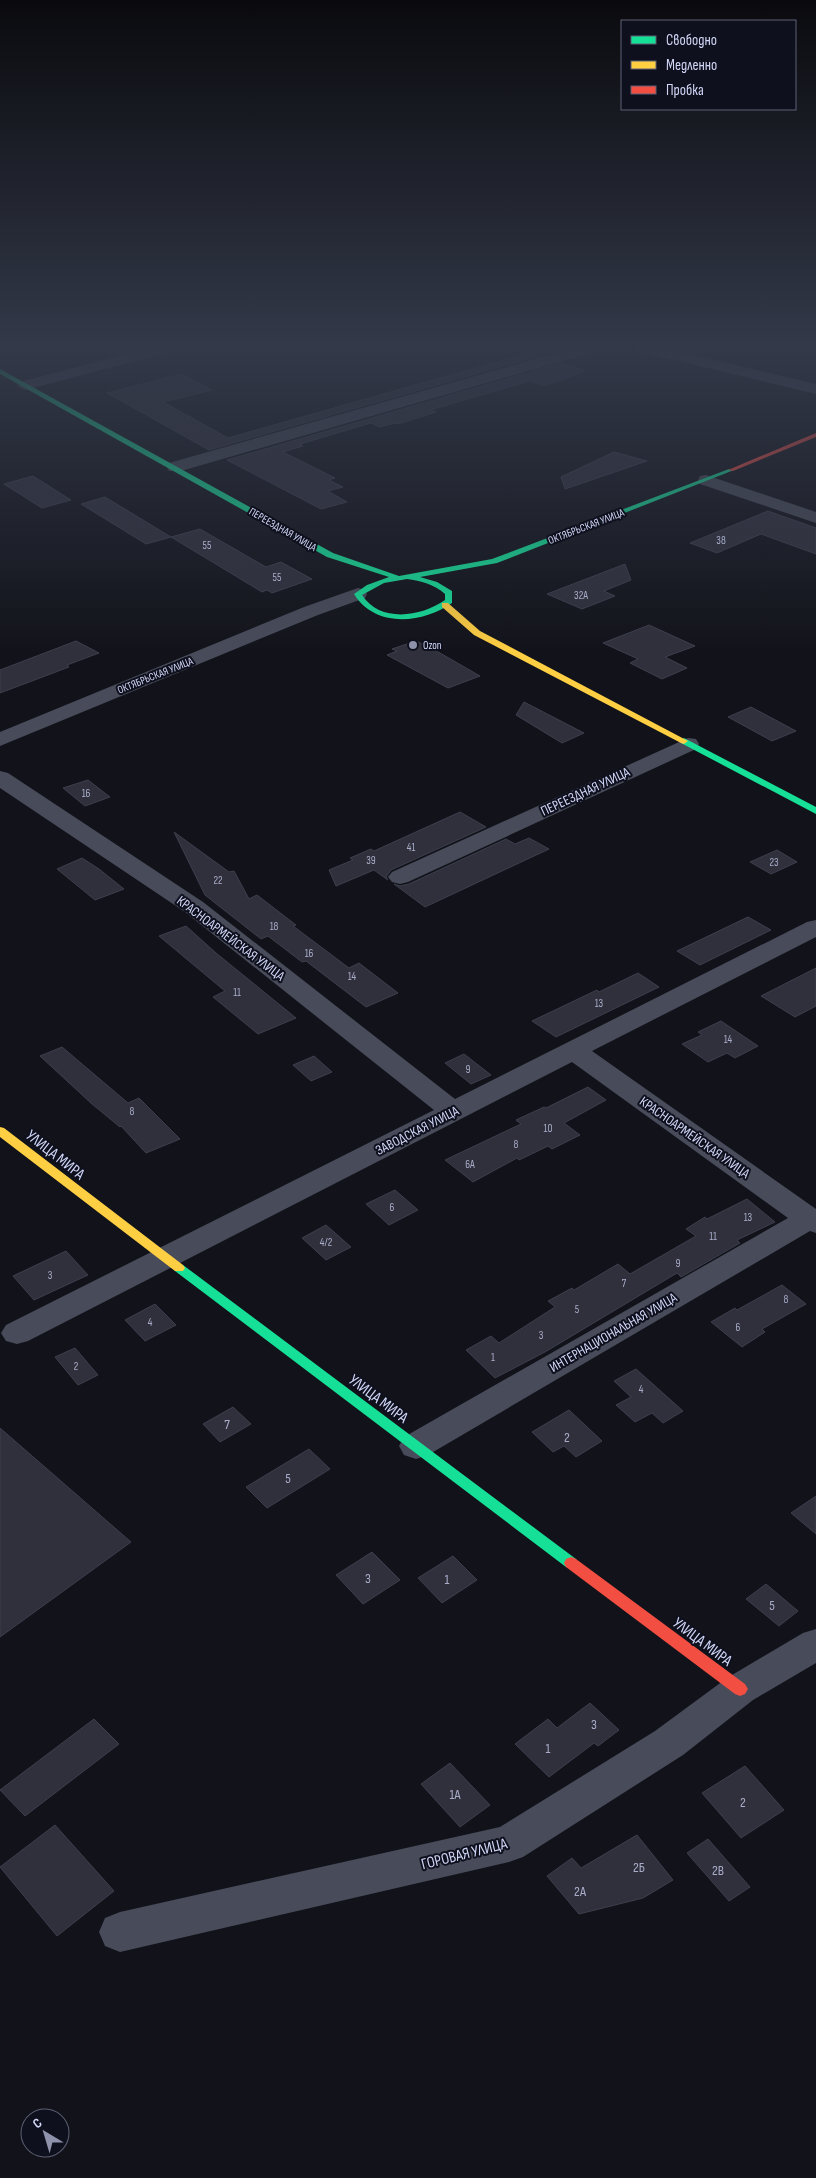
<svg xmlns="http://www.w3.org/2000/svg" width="816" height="2178" font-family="'Sofia Sans Condensed',sans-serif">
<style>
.building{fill:#30303c;stroke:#3c3f4d}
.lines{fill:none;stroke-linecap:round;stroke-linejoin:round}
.street{fill:#484b59;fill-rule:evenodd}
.fast{fill:#16e098;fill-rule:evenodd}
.slow{fill:#ffcf43;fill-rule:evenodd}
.jam{fill:#f24e42;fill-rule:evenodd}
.poi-dot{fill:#8e92aa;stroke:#0f101d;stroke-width:2}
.labels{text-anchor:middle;stroke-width:4;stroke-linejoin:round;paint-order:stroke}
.far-street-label{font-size:11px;fill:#d1d7f8;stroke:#0f101d}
.number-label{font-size:11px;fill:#a9adc9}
.far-poi-label{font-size:11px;fill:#d1d7f8;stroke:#0f101d;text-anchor:start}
.street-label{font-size:14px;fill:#d1d7f8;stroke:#0f101d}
.near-number-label{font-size:14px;fill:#a9adc9}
.near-street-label{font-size:16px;fill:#d1d7f8;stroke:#0f101d}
</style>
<rect width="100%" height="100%" fill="#12131a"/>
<path class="building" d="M532,352L541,355L209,450L107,393L182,374L212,390L163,402L228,438Z
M562,363L585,371L544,386L530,381L430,410L436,412L398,424L395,423L380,427L371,423L300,444L303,446L283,452L335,478L329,480L343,487L328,491L347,502L321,509L227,460Z
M614,452L647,461L565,489L561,477Z
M33,476L71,500L42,508L4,484Z
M105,497L171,537L146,544L81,504Z
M768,511L816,528V554L761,534L717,553L690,543Z
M200,529L266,567L281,562L312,579L272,593L267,590L262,592L171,537Z
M625,564L631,580L604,591L615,596L582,609L547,594Z
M649,625L695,646L665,657L687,668L662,679L630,663L638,659L603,643Z
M76,641L99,653L67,665L69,667L0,693V670Z
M416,641L440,653L480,676L448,688L387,655L397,651L392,649Z
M524,702L584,733L562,743L516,715Z
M751,707L796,731L772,741L728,717Z
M88,780L110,797L85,806L63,788Z
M460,812L486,827L391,870L386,877L388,880L374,870L336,886L329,870L353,860L350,858L371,849L374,851Z
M174,832L229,872L234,871L249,899L257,895L296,925L293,926L349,968L359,963L398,993L366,1007L306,961L302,962L268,936L261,939L205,895Z
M529,838L549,849L425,907L394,884L400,886L409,884L506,839L515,844Z
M777,850L797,862L771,874L750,862Z
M82,858L99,869L124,889L95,900L57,869Z
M748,917L771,930L700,965L677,951Z
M186,926L216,953L296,1018L258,1034L213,997L225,991L159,936Z
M816,968V1006L795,1017L761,996Z
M638,973L659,987L556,1037L532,1021L597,990L599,992Z
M721,1021L758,1046L735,1058L727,1053L708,1062L682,1044L702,1035L698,1032Z
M62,1047L128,1103L139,1098L180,1139L146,1153L121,1126L120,1127L92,1104L40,1056Z
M464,1054L491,1075L471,1084L445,1063Z
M314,1056L332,1072L311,1081L293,1065Z
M588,1087L606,1100L564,1123L580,1135L552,1149L548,1146L519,1160L517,1158L473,1182L445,1160L521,1124L516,1120L544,1107L546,1108Z
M395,1190L418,1210L389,1225L366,1204Z
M747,1199L775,1222L737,1240L740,1243L681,1277L677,1273L545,1352L495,1378L466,1350L491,1336L499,1343L555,1307L548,1301L572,1288L574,1290L618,1264L630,1274L696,1236L686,1229L705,1217L707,1219Z
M326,1225L351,1247L326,1260L302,1238Z
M66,1251L88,1275L34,1300L13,1276Z
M782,1285L806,1304L762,1329L765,1332L742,1347L711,1322L735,1308L737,1310Z
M155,1304L176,1325L145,1341L125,1320Z
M75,1348L98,1375L78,1385L55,1357Z
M636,1369L683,1411L663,1423L652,1413L635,1422L616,1405L631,1397L614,1381Z
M233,1407L251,1424L220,1442L203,1424Z
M569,1410L602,1441L576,1457L564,1446L553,1452L532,1432Z
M0,1428L131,1542L0,1637Z
M309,1449L330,1469L267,1508L246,1487Z
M816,1496V1534L791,1513Z
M372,1552L400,1580L363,1604L336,1575Z
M453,1556L477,1580L442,1603L418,1578Z
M766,1584L798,1611L779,1626L746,1599Z
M590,1703L619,1730L598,1746L594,1743L549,1777L515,1744L548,1719L557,1728Z
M94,1719L119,1744L25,1816L0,1790Z
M450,1763L490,1805L460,1827L421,1784Z
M745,1766L784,1810L741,1838L702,1793Z
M55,1825L114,1891L57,1936L0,1867Z
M637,1835L673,1880L643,1898L579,1914L547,1876L572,1858L581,1868Z
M708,1839L750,1887L729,1901L687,1853Z"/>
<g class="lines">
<path class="street" d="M149,348H175L173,351L25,390L20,388L17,385L20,382Z
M574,348H599L597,351L181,471H169L167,467L169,463Z
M635,348H663L816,384V394L637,351Z
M706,475L816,512V523L700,484L698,480L700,476Z
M358,588L365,590L367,594L365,598L318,615L0,746V732L304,607Z
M688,738L696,739L699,744L696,749L408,882L400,884L392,882L388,877L392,872Z
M0,771L8,773L203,902L455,1099L807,922L816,920V937L592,1051L816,1209V1233L810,1231L428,1455L416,1459L404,1455L399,1446L404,1437L788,1218L572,1062L28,1341L17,1344L6,1341L1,1333L6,1325L434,1110L185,912L0,788Z
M816,1629V1663L753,1700L683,1755L523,1857L509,1862L120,1952L105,1946L99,1932L105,1918L120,1912L500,1827L655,1731L727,1678L803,1633Z"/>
<path class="fast" d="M0,369L333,553L399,576L492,559L729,469L734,470L497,563L420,577L437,582L452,591V603C422,624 375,628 354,594L367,585L389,577L327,557L0,374ZM407,579C421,581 434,584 445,594V600C421,617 380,623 362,595L384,583Z
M684,738L816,807V814L681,743L680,741Z
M179,1264L183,1265L576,1559L578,1563L576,1567L571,1569L566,1567L175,1271L173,1268L175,1265Z"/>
<path class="slow" d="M442,603H448L480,631L688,741L684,744L681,743L474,635L442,607Z
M0,1127L4,1128L183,1265L185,1268L183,1271H175L0,1137Z"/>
<path class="jam" d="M816,433V437L733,471L728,470Z
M571,1557L576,1559L745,1684L748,1689L745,1694L740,1696L735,1694L566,1567L564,1563L566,1559Z"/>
</g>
<linearGradient id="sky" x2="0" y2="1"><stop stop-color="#0a0a0e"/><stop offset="0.53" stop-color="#333949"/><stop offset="1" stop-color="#333949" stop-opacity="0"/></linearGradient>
<rect width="816" height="653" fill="url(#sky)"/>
<circle class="poi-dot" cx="413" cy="645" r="5"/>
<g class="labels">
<g class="far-street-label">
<text transform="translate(586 526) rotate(-21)" y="4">ОКТЯБРЬСКАЯ УЛИЦА</text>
<text transform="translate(283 529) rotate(30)" y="4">ПЕРЕЕЗДНАЯ УЛИЦА</text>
<text transform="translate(155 675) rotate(-22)" y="4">ОКТЯБРЬСКАЯ УЛИЦА</text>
</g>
<g class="number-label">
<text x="721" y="544">38</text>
<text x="207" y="549">55</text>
<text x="277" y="581">55</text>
<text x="581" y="599">32А</text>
<text x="86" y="797">16</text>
<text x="411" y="851">41</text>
<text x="371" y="864">39</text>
<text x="774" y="866">23</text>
<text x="218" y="884">22</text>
<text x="274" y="930">18</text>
<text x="309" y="957">16</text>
<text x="352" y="980">14</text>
<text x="237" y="996">11</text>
<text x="599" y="1007">13</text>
<text x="728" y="1043">14</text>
<text x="468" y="1073">9</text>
<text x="132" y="1115">8</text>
<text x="548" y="1132">10</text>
<text x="516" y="1148">8</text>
<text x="470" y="1168">6А</text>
<text x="392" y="1211">6</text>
<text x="748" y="1221">13</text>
<text x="713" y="1240">11</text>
<text x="326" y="1246">4/2</text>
<text x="678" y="1267">9</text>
<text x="50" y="1279">3</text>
<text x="624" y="1287">7</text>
<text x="786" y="1303">8</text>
<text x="577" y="1313">5</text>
<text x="150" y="1326">4</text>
<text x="738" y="1331">6</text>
<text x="541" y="1339">3</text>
<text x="493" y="1361">1</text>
<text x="76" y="1370">2</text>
<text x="641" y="1393">4</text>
</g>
<g class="far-poi-label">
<text x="423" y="649">Ozon</text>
</g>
<g class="street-label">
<text transform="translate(585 791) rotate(-25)" y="5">ПЕРЕЕЗДНАЯ УЛИЦА</text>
<text transform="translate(231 938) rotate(37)" y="5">КРАСНОАРМЕЙСКАЯ УЛИЦА</text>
<text transform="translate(417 1130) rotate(-27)" y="5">ЗАВОДСКАЯ УЛИЦА</text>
<text transform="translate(695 1137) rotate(35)" y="5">КРАСНОАРМЕЙСКАЯ УЛИЦА</text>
<text transform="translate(613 1332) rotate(-30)" y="5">ИНТЕРНАЦИОНАЛЬНАЯ УЛИЦА</text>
</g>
<g class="near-number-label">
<text x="227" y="1429">7</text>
<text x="567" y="1442">2</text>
<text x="288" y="1483">5</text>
<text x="368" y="1583">3</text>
<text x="447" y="1584">1</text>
<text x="772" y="1610">5</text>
<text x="594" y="1729">3</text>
<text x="548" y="1753">1</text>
<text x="455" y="1799">1А</text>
<text x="743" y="1807">2</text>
<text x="639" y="1872">2Б</text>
<text x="718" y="1875">2В</text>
<text x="580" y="1896">2А</text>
</g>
<g class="near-street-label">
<text transform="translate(56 1154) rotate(38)" y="6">УЛИЦА МИРА</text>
<text transform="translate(379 1398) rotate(37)" y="6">УЛИЦА МИРА</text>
<text transform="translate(703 1641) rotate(37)" y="6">УЛИЦА МИРА</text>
<text transform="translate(464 1853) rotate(-14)" y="6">ГОРОВАЯ УЛИЦА</text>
</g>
</g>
<rect x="621" y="20" width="175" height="90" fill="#0f101d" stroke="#5d6075"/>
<rect x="631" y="36" width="25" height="8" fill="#16e098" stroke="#5d6075"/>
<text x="666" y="45" font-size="15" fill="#d1d7f8">Свободно</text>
<rect x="631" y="61" width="25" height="8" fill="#ffcf43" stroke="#5d6075"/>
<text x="666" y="70" font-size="15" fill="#d1d7f8">Медленно</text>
<rect x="631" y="86" width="25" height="8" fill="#f24e42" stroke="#5d6075"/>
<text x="666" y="95" font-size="15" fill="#d1d7f8">Пробка</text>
<g transform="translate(45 2133) rotate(322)"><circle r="24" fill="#0f101d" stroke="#5d6075"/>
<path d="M0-4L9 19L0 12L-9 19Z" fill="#8e92aa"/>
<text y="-8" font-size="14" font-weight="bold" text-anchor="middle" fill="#d1d7f8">С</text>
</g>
</svg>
